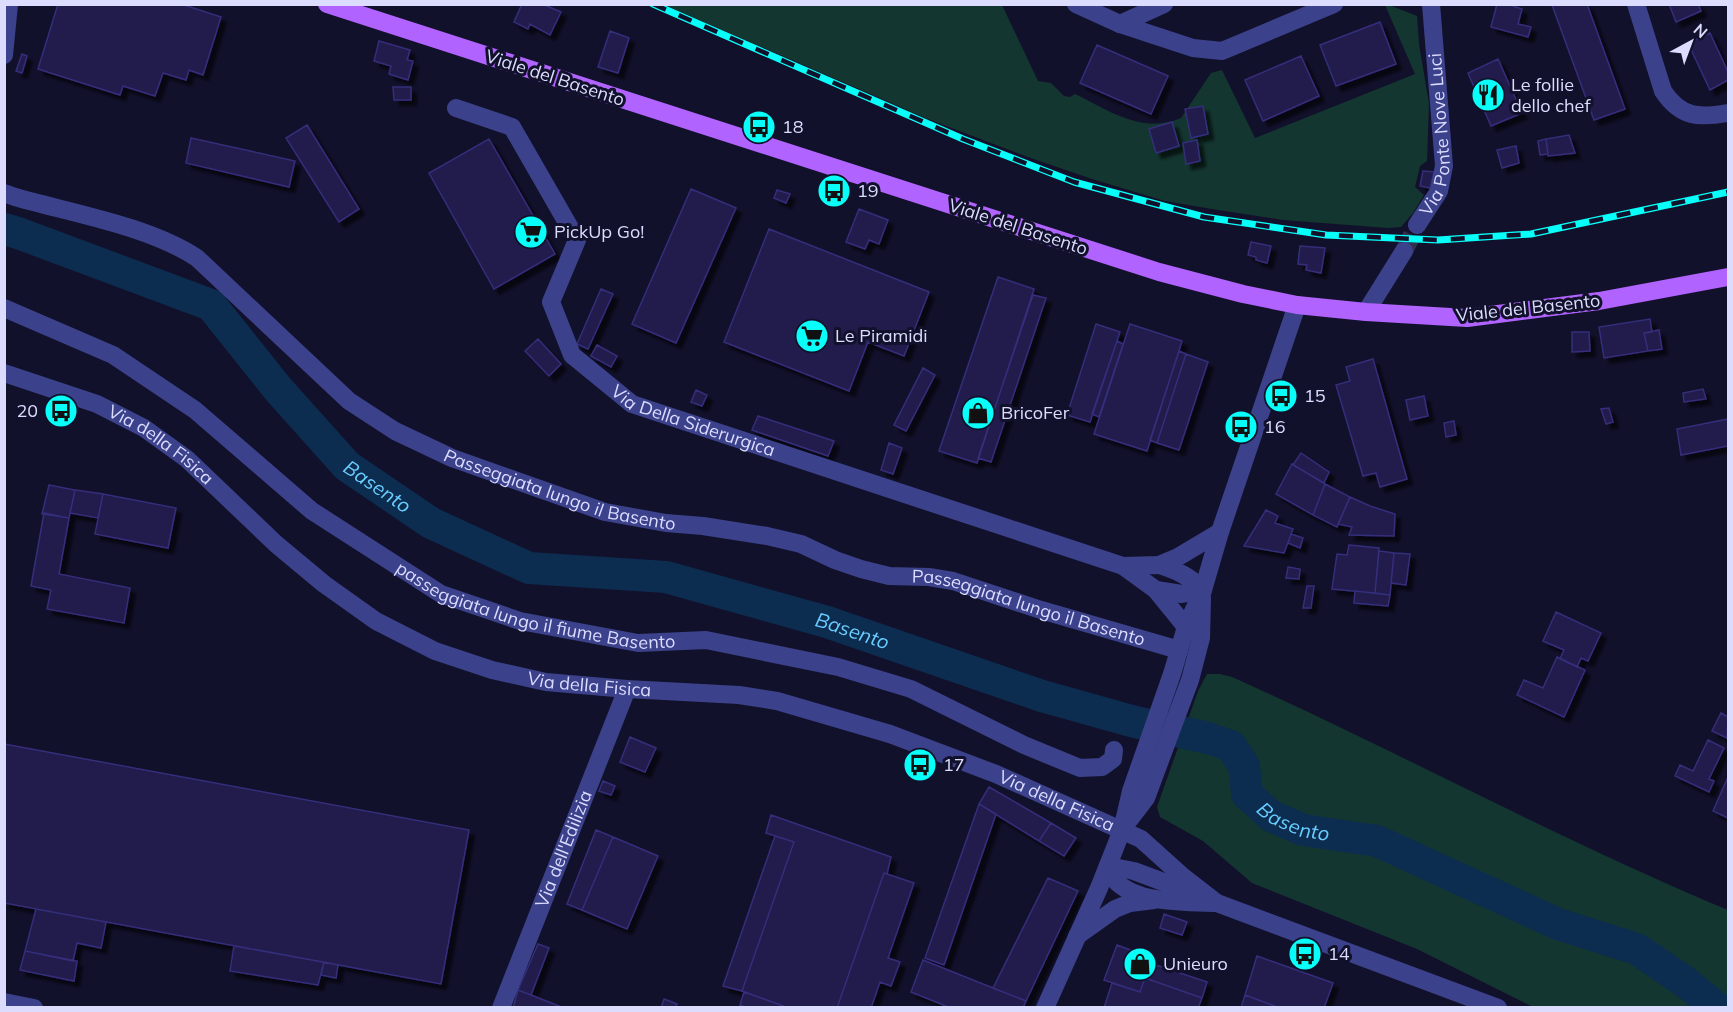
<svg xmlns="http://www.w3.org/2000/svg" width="1733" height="1012" font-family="Mulish,sans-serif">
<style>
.green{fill:#143630}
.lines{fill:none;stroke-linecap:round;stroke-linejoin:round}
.river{stroke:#0c2d50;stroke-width:32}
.building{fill:#201c4d;stroke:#342e7a;stroke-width:1.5;filter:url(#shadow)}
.minor-tunnel{stroke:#302f4c;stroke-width:18;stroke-dasharray:18 9;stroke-linecap:butt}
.minor{stroke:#3b428b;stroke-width:18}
.major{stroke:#b163ff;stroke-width:18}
.rail-casing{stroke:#08fff9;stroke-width:7}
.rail{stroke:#12112c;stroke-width:4.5;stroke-dasharray:14;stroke-linecap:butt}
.labels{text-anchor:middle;stroke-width:6;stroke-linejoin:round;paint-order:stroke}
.street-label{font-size:18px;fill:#dcdcff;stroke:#12112c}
.poi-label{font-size:18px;fill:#dcdcff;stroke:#12112c;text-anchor:start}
.water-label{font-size:20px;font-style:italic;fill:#6acdff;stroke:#12112c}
</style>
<defs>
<filter id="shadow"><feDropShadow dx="5.5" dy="5.5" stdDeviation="1.5" flood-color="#0009"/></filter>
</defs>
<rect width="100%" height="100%" fill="#12112c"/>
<path class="green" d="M665,5H1002L1038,81L1051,83L1064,96L1070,97L1075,94C1108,110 1143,135 1181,118L1211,73L1222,70L1255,138L1415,74L1385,5H1389L1417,16L1419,44L1429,104L1427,161L1420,166L1415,187L1424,195L1413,213L1401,227L1388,228L1283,220L1218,210L1165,201L1092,179L1025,156L928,119Z
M1207,674H1220L1232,677C1399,752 1560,840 1728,910V1007H1533L1417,949L1252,883L1203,841L1160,817L1157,807L1198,691Z"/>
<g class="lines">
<path class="river" id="s1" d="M4,229L18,233L211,305L278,389L347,466L431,523L529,568L666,577L827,622L1042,696L1135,722L1208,738L1231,746L1244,766L1247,794L1271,816L1303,830L1377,841L1558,924L1637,949L1688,984L1717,1008"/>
</g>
<path class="building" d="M58,4H181L221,17L203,75L189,70L186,80L163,73L155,96L123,86L120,95L38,69Z
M522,4H542L561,12L550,35L530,24L528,29L514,22Z
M1497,4H1507L1522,9L1518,24L1531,27L1528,37L1491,27Z
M1587,4L1625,109L1594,120L1552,5Z
M1669,4H1698L1701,11L1676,22Z
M1380,22L1396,64L1336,86L1320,45Z
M610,31L629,38L618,73L598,67Z
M1710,33L1728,72V80L1710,90L1688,43Z
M379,41L410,50L407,60L413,61L408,80L389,74L391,66L374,61Z
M1097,45L1168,76L1151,114L1080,83Z
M22,54L27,56L22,73L16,71Z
M1301,56L1319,96L1263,121L1245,80Z
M1498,59L1522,113L1491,126L1468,73Z
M393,87H411V100H394Z
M1203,106L1208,134L1191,138L1185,109Z
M1172,122L1179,146L1156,153L1149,129Z
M307,125L359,209L339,222L286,138Z
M1569,135L1575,153L1548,156L1546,139Z
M191,138L295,161L289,187L186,163Z
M489,139L555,254L494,289L429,173Z
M1546,139L1548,154L1540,155L1538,141Z
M1197,140L1200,161L1186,164L1183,143Z
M1516,146L1519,163L1502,168L1497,150Z
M1423,171L1434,172L1430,188L1420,186Z
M691,189L736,208L676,343L632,324Z
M777,190L790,194L786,203L774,198Z
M859,209L888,220L879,244L869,240L865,249L846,242Z
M769,229L929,292L904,356L868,342L849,391L724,342Z
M1251,242L1271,246L1267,263L1256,260V257L1248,255Z
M1300,246L1325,248L1321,273L1306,270L1307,265L1298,264Z
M998,277L1034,289L977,463L939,451Z
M601,289L613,294L588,349L577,344Z
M1033,295L1046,298L991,462L978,458Z
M1650,319L1652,332L1644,333L1648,351L1604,358L1599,327Z
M1096,324L1120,332L1090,422L1067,415Z
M1130,324L1182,341L1147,451L1094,434Z
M1659,330L1662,349L1648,351L1644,333Z
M1572,332H1589L1590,351L1572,352Z
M538,339L561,364L549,376L525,351Z
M1117,341L1123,344L1099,417L1092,414Z
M597,345L617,356L611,367L591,356Z
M1179,351L1186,354L1157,443L1150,440Z
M1186,354L1208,362L1179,450L1157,443Z
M1373,359L1407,479L1380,487L1376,473L1363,476L1336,385L1350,381L1346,367Z
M923,368L935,375L906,431L894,425Z
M1703,389L1706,399L1684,402L1683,393Z
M696,390L707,395L702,406L691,402Z
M1424,396L1428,416L1410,420L1406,400Z
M1609,408L1613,422L1606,424L1601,409Z
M758,416L834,441L828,456L752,430Z
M1728,419V446L1681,455L1677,429Z
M1454,421L1456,435L1446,437L1444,423Z
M889,443L902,448L893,474L881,470Z
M1301,453L1329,472L1324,483L1293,465Z
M1292,464L1325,484L1313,515L1276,494Z
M1325,484L1350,497L1337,527L1313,515Z
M49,485L75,490L69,518L42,514Z
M75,490L103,494L98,518L70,513Z
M103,494L176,508L168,548L95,534Z
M1350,497L1370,506L1395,514L1394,536L1349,535L1352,527L1338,524Z
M1266,510L1278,516L1275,523L1293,529L1284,553L1244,546Z
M44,513L69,518L59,574L130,588L124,623L47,609L51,590L31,586Z
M1291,534L1303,538L1300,548L1288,543Z
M1349,545L1379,548L1375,593L1332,589L1337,554L1347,555Z
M1379,551L1394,553L1390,595L1375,593Z
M1394,553L1410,554L1406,585L1391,583Z
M1288,567L1300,569L1299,579L1286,578Z
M1307,586H1314L1311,608H1303Z
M1355,591L1390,595L1388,606L1354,603Z
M1556,612L1601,633L1588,661L1581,658L1577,667L1560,659L1564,650L1543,641Z
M1557,657L1585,670L1564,717L1517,695L1524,680L1543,688Z
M1721,713L1728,717L1727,738L1712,731Z
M630,737L656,748L645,772L620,762Z
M1708,740L1724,748L1709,779L1714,781L1709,792L1675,776L1680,765L1693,771Z
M4,744L469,830L441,984L4,903Z
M1728,777V818L1713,811Z
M603,781L615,786L611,795L599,791Z
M989,787L1051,823L1039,841L979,804Z
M979,804L996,814L944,965L925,958Z
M771,815L891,857L887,874L884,873L837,1008H789L742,991L794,842L766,833Z
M1051,823L1076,838L1064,856L1039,841Z
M596,830L613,837L582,910L567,904Z
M775,836L794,842L742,991L723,986Z
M613,837L658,856L627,929L582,910Z
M884,873L914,883L888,958L900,962L891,986L880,982L871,1008H837Z
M1048,878L1078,891L1026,1001L993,988Z
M36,909L106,922L101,948L77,943L73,961L25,951Z
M1164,914L1187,922L1182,935L1160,928Z
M538,944L549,948L531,995L518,990Z
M1117,945L1152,958L1140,992L1104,980Z
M234,946L324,962L318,985L230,971Z
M25,951L77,961L74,981L20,970Z
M1257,956L1333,983L1324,1008H1280L1245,995Z
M923,960L993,988L1026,1001L1023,1008H951L911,992Z
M324,962L338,965L336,978L321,975Z
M1150,963L1207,982L1202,998L1145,978Z
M1145,978L1202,998L1198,1008H1104L1112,983L1140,992Z
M518,990L531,995L564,1008H513Z
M744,992L789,1008H748L740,1005Z
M1245,995L1280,1008H1241Z
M664,999L677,1004L675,1008H661Z"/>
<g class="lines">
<path class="minor-tunnel" d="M1404,251L1417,225"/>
<g class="minor">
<path d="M1076,4L1120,24L1193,48L1222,51L1334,4"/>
<path d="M1636,4L1663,91C1681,118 1699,118 1728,113"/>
<path d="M1120,24L1164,4"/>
<path d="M4,55L9,4"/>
<path id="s2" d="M456,108L512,127L577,240L551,302L572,355L632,404L1123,566L1156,590L1186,627"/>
<path id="s3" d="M4,193L15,197C71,213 149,226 197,258L349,401L395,431L452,458L605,512L666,523L703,526L767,536L801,544L835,560L861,569L889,576L929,577L953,581L1041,610L1179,650"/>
<path id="s4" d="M1417,225L1439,191L1444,166L1431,4"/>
<path id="s5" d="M4,308L113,355L195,410L312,511L441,594L520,621L638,643L706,640L838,667L911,689L1024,745L1080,768L1102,767L1113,759L1114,750"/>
<path d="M1366,312L1404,251"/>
<path id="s6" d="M4,373L97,404L144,428L187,459L276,544L324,584L376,621L435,651L492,670L546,682L627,689L739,695L777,701L890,734L996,774L1141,839L1181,875L1217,903L1498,1008"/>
<path d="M1159,565C1178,571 1189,576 1203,590"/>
<path d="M1123,566L1159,565L1178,557L1220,532"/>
<path d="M1156,590L1182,594L1203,590"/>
<path d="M1126,824L1146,798L1190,680L1201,638L1202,598"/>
<path d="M1108,866C1110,870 1112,876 1114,879C1134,904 1188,902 1217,903"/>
<path d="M1108,866L1134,871L1198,895"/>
<path d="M1077,936L1115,909L1130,903L1154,900"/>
<path d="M4,1002L34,1008"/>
<path id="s7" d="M501,1008L627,689"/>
<path d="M1045,1008L1099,888L1122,830L1131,791L1172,674L1186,627L1203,590L1220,532L1297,305"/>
</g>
<path class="major" d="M327,4L1159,272L1243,294L1297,305L1366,312L1467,318L1599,301L1728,277"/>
<defs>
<path id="rail" d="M653,4L963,139L1074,182L1204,217L1326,235L1438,240L1531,234L1728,192"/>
</defs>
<use href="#rail" class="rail-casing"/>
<use href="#rail" class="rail"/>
</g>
<defs>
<symbol id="restaurant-disc" viewBox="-11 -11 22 22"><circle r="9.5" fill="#08fff9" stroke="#12112c"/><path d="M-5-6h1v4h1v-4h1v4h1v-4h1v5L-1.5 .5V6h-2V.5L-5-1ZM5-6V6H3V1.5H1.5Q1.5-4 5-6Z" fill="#111"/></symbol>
<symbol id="bus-disc" viewBox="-11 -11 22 22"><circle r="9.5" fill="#08fff9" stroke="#12112c"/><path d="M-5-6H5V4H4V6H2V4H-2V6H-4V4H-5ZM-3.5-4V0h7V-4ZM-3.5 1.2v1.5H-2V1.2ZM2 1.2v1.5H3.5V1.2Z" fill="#111"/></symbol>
<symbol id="supermarket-disc" viewBox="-11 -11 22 22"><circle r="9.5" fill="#08fff9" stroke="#12112c"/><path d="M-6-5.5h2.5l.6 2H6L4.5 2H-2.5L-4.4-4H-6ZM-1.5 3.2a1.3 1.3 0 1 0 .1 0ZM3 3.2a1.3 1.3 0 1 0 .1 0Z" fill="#111"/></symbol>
<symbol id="shop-disc" viewBox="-11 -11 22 22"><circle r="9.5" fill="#08fff9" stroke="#12112c"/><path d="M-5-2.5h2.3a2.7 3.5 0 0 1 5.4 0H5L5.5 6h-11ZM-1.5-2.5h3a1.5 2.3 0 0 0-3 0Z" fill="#111"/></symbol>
</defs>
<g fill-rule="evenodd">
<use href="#restaurant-disc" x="1469" y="76" width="38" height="38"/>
<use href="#bus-disc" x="740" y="108" width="38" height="38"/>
<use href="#bus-disc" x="815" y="172" width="38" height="38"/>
<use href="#supermarket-disc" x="512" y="213" width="38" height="38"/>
<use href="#supermarket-disc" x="793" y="317" width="38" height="38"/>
<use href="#bus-disc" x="1262" y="377" width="38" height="38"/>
<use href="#bus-disc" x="42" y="392" width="38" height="38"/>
<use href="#shop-disc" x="959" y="394" width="38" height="38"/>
<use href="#bus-disc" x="1222" y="408" width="38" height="38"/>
<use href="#bus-disc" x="901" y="746" width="38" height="38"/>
<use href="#bus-disc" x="1286" y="935" width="38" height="38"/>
<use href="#shop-disc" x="1121" y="945" width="38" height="38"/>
</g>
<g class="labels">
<g class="street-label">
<text transform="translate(555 78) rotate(18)" y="6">Viale del Basento</text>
<text dy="6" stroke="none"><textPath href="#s4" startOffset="96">Via Ponte Nove Luci</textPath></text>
<text transform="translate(1018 227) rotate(18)" y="6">Viale del Basento</text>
<text transform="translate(1528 308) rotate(-6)" y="6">Viale del Basento</text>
<text dy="6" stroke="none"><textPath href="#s2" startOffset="454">Via Della Siderurgica</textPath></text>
<text dy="6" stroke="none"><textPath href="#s6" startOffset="174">Via della Fisica</textPath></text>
<text dy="6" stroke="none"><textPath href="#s3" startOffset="644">Passeggiata lungo il Basento</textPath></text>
<text dy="6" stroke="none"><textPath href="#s5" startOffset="620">passeggiata lungo il fiume Basento</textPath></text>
<text dy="6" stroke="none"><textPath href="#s3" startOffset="1130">Passeggiata lungo il Basento</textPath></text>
<text dy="6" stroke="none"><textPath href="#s6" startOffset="678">Via della Fisica</textPath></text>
<text dy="6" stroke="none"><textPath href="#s6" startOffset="1164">Via della Fisica</textPath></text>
<text dy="6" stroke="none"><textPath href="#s7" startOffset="171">Via dell'Edilizia</textPath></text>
</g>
<g class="poi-label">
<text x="1511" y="91">Le follie<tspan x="1511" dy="21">dello chef</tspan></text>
<text x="782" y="133">18</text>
<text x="857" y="197">19</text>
<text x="554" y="238">PickUp Go!</text>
<text x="835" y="342">Le Piramidi</text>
<text x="1304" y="402">15</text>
<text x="38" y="417" text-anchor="end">20</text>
<text x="1001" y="419">BricoFer</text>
<text x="1264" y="433">16</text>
<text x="943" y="771">17</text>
<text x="1328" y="960">14</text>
<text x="1163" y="970">Unieuro</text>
</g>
<g class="water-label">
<text dy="7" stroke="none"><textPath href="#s1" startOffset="468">Basento</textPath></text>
<text dy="7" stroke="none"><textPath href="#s1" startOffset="972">Basento</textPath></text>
<text dy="7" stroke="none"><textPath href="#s1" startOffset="1476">Basento</textPath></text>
</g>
</g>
<rect width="1733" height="1012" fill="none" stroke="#dcdcff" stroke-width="12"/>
<g transform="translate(1691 42) rotate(41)" stroke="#12112c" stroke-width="4.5" paint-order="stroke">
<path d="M0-4.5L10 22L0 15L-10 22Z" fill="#dcdcff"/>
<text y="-9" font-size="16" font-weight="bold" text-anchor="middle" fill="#dcdcff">N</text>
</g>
</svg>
